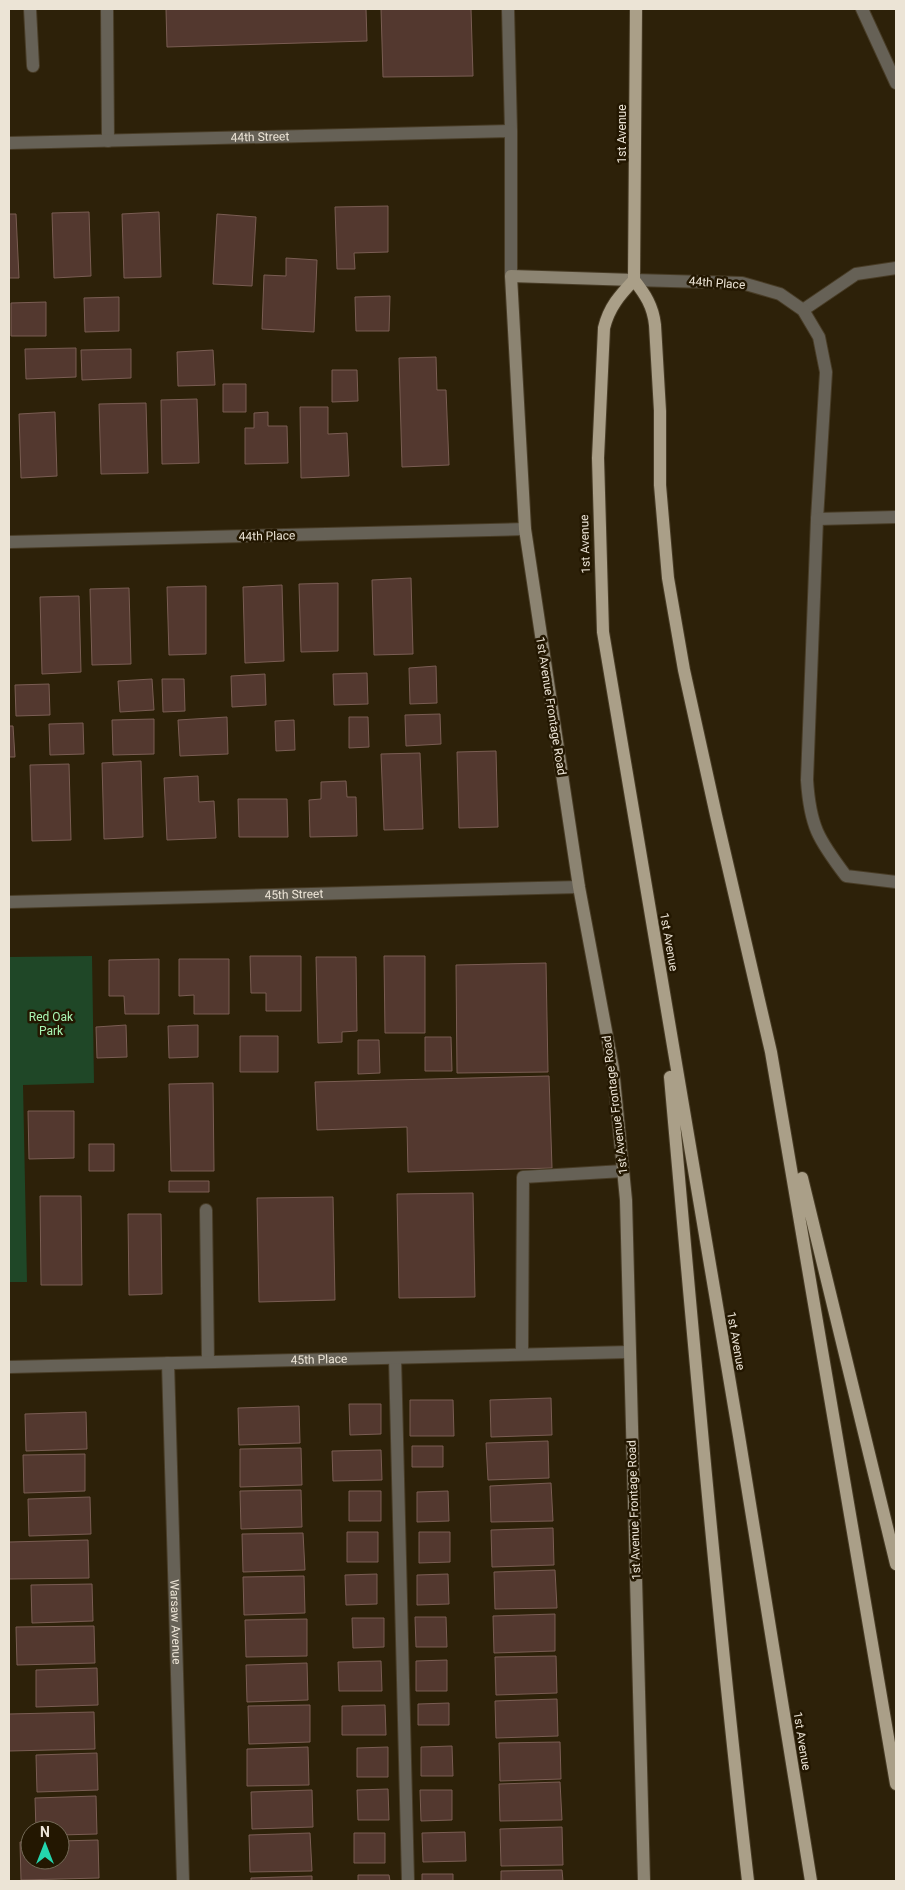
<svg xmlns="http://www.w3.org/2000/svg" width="905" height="1890" font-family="Roboto,sans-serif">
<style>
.green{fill:#1f4727}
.building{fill:#53382f;stroke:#7a5d53}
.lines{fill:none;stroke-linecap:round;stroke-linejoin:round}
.lane-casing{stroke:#483c26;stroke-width:14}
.street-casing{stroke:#483c26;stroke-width:14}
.secondary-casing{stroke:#483c26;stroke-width:14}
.primary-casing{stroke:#483c26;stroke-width:14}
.lane{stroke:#666156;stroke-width:12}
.street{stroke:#666156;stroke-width:12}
.secondary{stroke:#8c8472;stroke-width:12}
.primary{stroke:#aa9f88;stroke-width:12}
.labels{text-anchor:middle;stroke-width:5;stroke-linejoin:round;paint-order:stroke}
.street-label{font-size:12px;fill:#ece4d6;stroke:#231701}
.park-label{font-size:12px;fill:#a9f5b3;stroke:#231701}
</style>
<rect width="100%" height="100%" fill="#2d2109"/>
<path class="green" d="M92,956L94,1083L23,1085L27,1282H9V957Z"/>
<path class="building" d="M166,9H366L367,41L167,47Z
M381,9H471L473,76L383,77Z
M388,206V252L354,253L355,269H337L335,207Z
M89,212L91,276L54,278L52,213Z
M159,212L161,277L124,278L122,214Z
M9,214H16L19,278H9Z
M217,214L256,217L252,286L213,284Z
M286,258L317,260L314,332L262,329L264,275L286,276Z
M390,296L389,331H356L355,297Z
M119,297V331L85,332L84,298Z
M46,302V336H11V303Z
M76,348V377L26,379L25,349Z
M131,349V378L82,380L81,350Z
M213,350L215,385L178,386L177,352Z
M436,357L437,390H446L449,465L402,467L399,358Z
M332,370H357L358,401L332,402Z
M223,384H246V412H223Z
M197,399L199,463L162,464L161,400Z
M146,403L148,473L101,474L99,404Z
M300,407H328V434L347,433L349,476L301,478Z
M55,412L57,476L21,478L19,414Z
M268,412V426H287L288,463L245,464V428H254V413Z
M411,578L413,654L374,655L372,580Z
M338,583V651L301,652L299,584Z
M282,585L284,661L245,663L243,587Z
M206,586V654L169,655L167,587Z
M129,588L131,664L92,665L90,589Z
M79,596L81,672L42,674L40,597Z
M436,666L437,703L410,704L409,668Z
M367,673L368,704L334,705L333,674Z
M265,674L266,705L232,707L231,676Z
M152,679L154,710L120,712L118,681Z
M162,679H184L185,711L163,712Z
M49,684L50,715L16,716L15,685Z
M440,714L441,744L406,746L405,715Z
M227,717L228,754L180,756L178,720Z
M349,717H368L369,747L349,748Z
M154,719V754L113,755L112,720Z
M294,720L295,750L276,751L275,721Z
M83,723L84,754L50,755L49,724Z
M9,726H13L15,757H9Z
M496,751L498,827L459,828L457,752Z
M420,753L423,829L384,830L381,754Z
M141,761L143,837L104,839L102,763Z
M69,764L71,840L32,841L30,765Z
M198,776L199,802L214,801L216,838L167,840L164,778Z
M346,781L347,797H356L357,836L310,837L309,800L321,799V782Z
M238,799H287L288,837H239Z
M250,956H301V1011H266V993H251Z
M384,956H425V1033H385Z
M316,957H356L357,1031L342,1032V1042L318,1043Z
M159,959V1014H125L124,996H109V960Z
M179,959H229V1014H194V995L179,996Z
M546,963L548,1072L457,1073L456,965Z
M126,1025L127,1057L97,1058L96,1027Z
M198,1025V1057L169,1058L168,1026Z
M240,1036H278V1072H240Z
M425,1037H451L452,1071H425Z
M358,1040H379L380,1073L358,1074Z
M549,1076L552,1168L408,1172L407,1127L317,1130L315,1082Z
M213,1083L214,1171H171L169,1084Z
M28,1111H74V1158L29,1159Z
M89,1144H114V1171H89Z
M169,1181H209V1192H169Z
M473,1193L475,1297L399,1298L397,1194Z
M40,1196H81L82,1285H41Z
M333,1197L335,1300L259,1302L257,1198Z
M128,1214H161L162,1294L129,1295Z
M551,1398L552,1435L491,1437L490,1400Z
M410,1400H453L454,1436H410Z
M349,1404H381V1434L350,1435Z
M299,1406L300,1443L239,1445L238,1408Z
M86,1412L87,1449L26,1451L25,1414Z
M548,1441L549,1478L488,1480L486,1443Z
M412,1446H443V1467H412Z
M301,1448L302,1485L240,1487V1449Z
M381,1450L382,1480L333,1481L332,1451Z
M85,1454V1491L24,1493L23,1455Z
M551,1483L553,1521L491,1522L490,1486Z
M301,1490L302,1527L241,1529L240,1491Z
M349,1491H381V1521H349Z
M448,1491L449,1521L417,1522V1492Z
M90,1497L91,1534L29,1536L28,1499Z
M553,1528L554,1565L492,1567L491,1530Z
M347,1532H378V1562H347Z
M419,1532H450V1562L419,1563Z
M303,1533L305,1570L243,1572L242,1534Z
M88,1540L89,1578L9,1579V1542Z
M555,1570L557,1608L495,1609L494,1572Z
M377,1574V1604L346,1605L345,1575Z
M448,1574L449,1604L417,1605V1575Z
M304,1576L305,1613L244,1615L243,1577Z
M92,1584L93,1621L32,1623L31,1585Z
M555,1614V1651L494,1653L493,1616Z
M415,1617H446L447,1647H416Z
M352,1618H384V1647L353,1648Z
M307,1619V1656L246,1657L245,1620Z
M94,1626L95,1663L17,1665L16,1627Z
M556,1656L557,1693L496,1695L495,1657Z
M447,1660V1691H416V1661Z
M381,1661L382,1691H339L338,1662Z
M307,1663L308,1700L247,1702L246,1665Z
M97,1668L98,1705L36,1707V1670Z
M557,1699L558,1736L496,1738L495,1701Z
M449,1703V1725H418V1704Z
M310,1705V1742L249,1744L248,1706Z
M385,1705L386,1735H342V1706Z
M94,1712L95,1749L9,1751V1714Z
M560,1742L561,1779L500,1781L499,1743Z
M452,1746L453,1776H421V1747Z
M308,1747L309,1785L247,1786V1749Z
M388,1747V1777H357V1748Z
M97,1753L98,1790L37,1792L36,1755Z
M560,1782L562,1820L500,1821L499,1784Z
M388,1789L389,1820H358L357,1790Z
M312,1790L313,1827L252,1829L251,1792Z
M420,1790H452V1820L421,1821Z
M96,1796L97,1834L60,1835V1830H36L35,1798Z
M562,1827L563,1865L501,1866L500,1829Z
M465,1832L466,1861L423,1862L422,1833Z
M310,1833L312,1871L250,1872L249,1835Z
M354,1833H385V1863H354Z
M98,1840L99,1878L21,1880L20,1842H30V1860H60V1841Z
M562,1870L563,1881H501V1871Z
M422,1874H453V1881H422Z
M358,1875H389L390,1881H358Z
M312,1876V1881H251V1878Z"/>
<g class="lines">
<defs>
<path id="lane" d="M30,9L33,66
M107,9L108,141
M508,9L511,131
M862,9L896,83
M803,310L856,274L896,268
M206,1210L208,1362
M522,1354L523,1177L623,1171
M395,1358L408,1881"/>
<g id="street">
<path id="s1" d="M9,143L511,131V276"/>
<path d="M634,280L742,283L780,294L803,310L819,337L826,372L817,519L807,780C810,826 818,839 846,876L896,882"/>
<path d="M817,519L896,517"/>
<path d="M9,542L525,529"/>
<path id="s2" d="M9,902L579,887"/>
<path id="s3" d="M168,1363L183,1881"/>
<path id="s4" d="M9,1367L629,1352"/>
</g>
<path id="secondary" d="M634,280L511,276L525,529L579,887L613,1068L626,1200L644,1881"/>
<path id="primary" d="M636,9L634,280C620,295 609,307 604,328L598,458L603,632L739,1436L811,1881
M634,280C645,294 653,306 655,325L660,411V485L668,578L684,670L716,815L771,1052L896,1784
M670,1077C694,1345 717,1613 748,1881
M802,1178L896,1564"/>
</defs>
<use href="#lane" class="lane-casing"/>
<use href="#street" class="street-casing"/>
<use href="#secondary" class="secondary-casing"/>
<use href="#primary" class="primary-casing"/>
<use href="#lane" class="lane"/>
<use href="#street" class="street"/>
<use href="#secondary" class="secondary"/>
<use href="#primary" class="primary"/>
</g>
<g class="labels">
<g class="street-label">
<text transform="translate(622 134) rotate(-90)" y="4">1st Avenue</text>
<text dy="4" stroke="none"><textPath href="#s1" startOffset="251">44th Street</textPath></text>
<text transform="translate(717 283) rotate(4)" y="4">44th Place</text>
<text transform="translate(267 536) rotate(-1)" y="4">44th Place</text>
<text transform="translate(585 544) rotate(-92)" y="4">1st Avenue</text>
<text transform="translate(551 706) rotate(81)" y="4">1st Avenue Frontage Road</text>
<text dy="4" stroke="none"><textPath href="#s2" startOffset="285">45th Street</textPath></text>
<text transform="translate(669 942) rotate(80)" y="4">1st Avenue</text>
<text transform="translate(615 1105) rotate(-97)" y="4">1st Avenue Frontage Road</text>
<text transform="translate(736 1341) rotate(80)" y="4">1st Avenue</text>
<text dy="4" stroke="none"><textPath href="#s4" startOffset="310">45th Place</textPath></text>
<text transform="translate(634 1510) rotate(-92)" y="4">1st Avenue Frontage Road</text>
<text dy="4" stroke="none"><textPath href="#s3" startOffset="259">Warsaw Avenue</textPath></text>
<text transform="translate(802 1741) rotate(81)" y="4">1st Avenue</text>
</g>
<g class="park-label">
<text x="51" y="1021">Red Oak<tspan x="51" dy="14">Park</tspan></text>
</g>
</g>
<rect width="905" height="1890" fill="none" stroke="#ece4d6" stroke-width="20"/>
<g transform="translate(45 1845)"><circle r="24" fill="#231701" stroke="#736956"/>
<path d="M0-4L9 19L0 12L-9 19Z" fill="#24d5ae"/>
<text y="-8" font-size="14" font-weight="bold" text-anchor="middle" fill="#ece4d6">N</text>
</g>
</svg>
